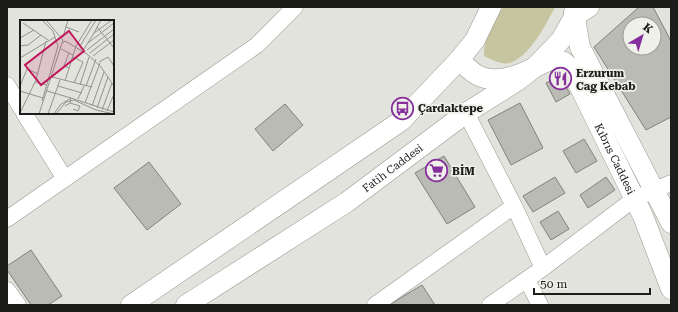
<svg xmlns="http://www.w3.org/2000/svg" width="678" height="312" font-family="'Roboto Serif',serif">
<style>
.green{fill:#c5c6a0}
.building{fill:#babbb5;stroke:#82827c;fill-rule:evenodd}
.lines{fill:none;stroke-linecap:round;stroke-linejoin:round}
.minor-casing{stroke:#979791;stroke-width:17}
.major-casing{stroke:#979791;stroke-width:21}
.minor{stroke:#fff;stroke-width:16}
.major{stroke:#fff;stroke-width:20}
.labels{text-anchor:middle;stroke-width:3.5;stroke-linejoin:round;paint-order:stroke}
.poi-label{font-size:11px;font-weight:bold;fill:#1c1c1a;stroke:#f0f0ea;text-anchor:start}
.street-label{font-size:11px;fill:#1c1c1a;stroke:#f0f0ea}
.inset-road{fill:none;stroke:#93938f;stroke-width:1}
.view{fill:#c2185b;fill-opacity:0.15;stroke:#c2185b;stroke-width:2}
.inset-edge{fill:none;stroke:#1c1c1a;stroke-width:2}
</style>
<rect width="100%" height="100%" fill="#e3e3dd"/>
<path class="green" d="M503,7H555C547,23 524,68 502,63C496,62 490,59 484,56C483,38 494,22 503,7Z"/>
<path class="building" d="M639,7H653L671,41V117L646,130L594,47ZM630,24H654V48H630Z
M560,75L570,94L556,102L546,83Z
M520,103L543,148L511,165L488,120Z
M285,104L303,125L273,151L255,129Z
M584,139L597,161L576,173L563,151Z
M444,156L475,207L447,224L415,173Z
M149,162L181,204L147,230L114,188Z
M555,177L565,193L533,212L523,196Z
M606,177L615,190L588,208L580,195Z
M558,211L569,229L551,240L540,222Z
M31,250L62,296L48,305H31L7,270V266Z
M422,285L435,305H389Z"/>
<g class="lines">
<defs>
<path id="minor" d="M7,85L21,108
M24,113L65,179
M466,113L514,206L543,268
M7,219L257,45L295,7
M527,280L540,305
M7,290L18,305
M375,305L514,206
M490,305L543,268L634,199L671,183"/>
<g id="major">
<path d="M574,12L580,47L671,223"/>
<path id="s1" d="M459,60C465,65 472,73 479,76C503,87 533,68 554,58L564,62L571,69L643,216L671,289"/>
<path d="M131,305L401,121L459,60L475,40L491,7"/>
<path id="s2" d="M186,305L347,202L466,113L517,81L535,67L561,40L574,17L589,7"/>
</g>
</defs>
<use href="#minor" class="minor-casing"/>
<use href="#major" class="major-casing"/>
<use href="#minor" class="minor"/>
<use href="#major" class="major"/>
</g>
<defs>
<symbol id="restaurant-ring" viewBox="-11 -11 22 22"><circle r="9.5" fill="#f0f0ea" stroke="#862f9c" stroke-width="1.5"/><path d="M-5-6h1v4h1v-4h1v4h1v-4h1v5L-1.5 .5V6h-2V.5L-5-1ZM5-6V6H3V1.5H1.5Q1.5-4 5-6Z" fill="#862f9c"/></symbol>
<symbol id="bus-ring" viewBox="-11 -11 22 22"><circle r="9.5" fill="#f0f0ea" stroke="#862f9c" stroke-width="1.5"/><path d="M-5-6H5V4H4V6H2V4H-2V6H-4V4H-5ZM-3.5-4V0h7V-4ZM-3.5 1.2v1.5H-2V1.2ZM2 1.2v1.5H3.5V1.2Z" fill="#862f9c"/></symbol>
<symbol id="supermarket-ring" viewBox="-11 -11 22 22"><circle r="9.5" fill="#f0f0ea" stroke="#862f9c" stroke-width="1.5"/><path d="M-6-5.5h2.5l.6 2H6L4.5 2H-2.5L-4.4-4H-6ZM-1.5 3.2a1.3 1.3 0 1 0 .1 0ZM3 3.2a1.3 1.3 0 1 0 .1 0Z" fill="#862f9c"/></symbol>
</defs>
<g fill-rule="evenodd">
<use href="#restaurant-ring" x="548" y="66" width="25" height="25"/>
<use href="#bus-ring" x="390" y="96" width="25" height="25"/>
<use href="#supermarket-ring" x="424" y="158" width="25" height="25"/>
</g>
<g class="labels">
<g class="poi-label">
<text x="576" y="77">Erzurum<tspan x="576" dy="13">Cag Kebab</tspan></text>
<text x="418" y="112">Çardaktepe</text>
<text x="452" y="175">BİM</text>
</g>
<g class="street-label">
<text dy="4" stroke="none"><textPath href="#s1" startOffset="226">Kıbrıs Caddesi</textPath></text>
<text dy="4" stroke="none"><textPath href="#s2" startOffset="248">Fatih Caddesi</textPath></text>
</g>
</g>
<g transform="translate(20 20)">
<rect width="94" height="94" fill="#e3e3dd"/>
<path class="inset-road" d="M3,3L28,20M46,7L59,12M77,7L94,28M74,13L81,0M43,17L48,0M0,18L14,10M43,23L45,21L67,34L81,47L94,66M68,23L94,3M0,26L8,25L21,15M60,26L76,0M41,29L53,35M64,29L74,13L92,0M67,30L94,9M49,33L44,46L49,48M70,33L94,14M73,36L94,20M53,37L63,42L54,63M0,38L35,17M79,42L88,37L94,46M32,57L72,67M45,61L56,26L72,0M15,62L27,65M60,65L69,37M0,66L7,49L18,54M38,66L62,73M66,66L76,39M0,71L23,78M27,71L51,78L50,83L45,86M58,79L64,66M22,81L38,26L33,11L22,0M50,83L60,86L58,91L53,89M65,83L80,43M72,86L84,52M77,88L88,57M82,90L92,63M87,91L94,74M0,93L16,60L26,21M19,94L43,20L26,0M28,94L40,60M34,94L40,85L51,78L94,92M36,94L46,82L54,80L76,90L94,94"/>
<path class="view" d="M49,11L64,31L21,65L5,45Z"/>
<rect width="94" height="94" class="inset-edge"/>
</g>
<rect width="678" height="312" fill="none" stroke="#1c1c1a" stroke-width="16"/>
<g transform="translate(642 36) rotate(38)"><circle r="19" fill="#f0f0ea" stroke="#9b9b97"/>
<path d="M0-3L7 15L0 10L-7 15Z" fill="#862f9c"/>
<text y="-6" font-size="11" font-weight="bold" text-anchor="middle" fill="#1c1c1a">K</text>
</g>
<path d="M534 288v6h116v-6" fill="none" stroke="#1c1c1a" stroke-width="2"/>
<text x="540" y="288" font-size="12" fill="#1c1c1a" stroke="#f0f0ea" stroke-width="3" paint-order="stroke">50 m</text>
</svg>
